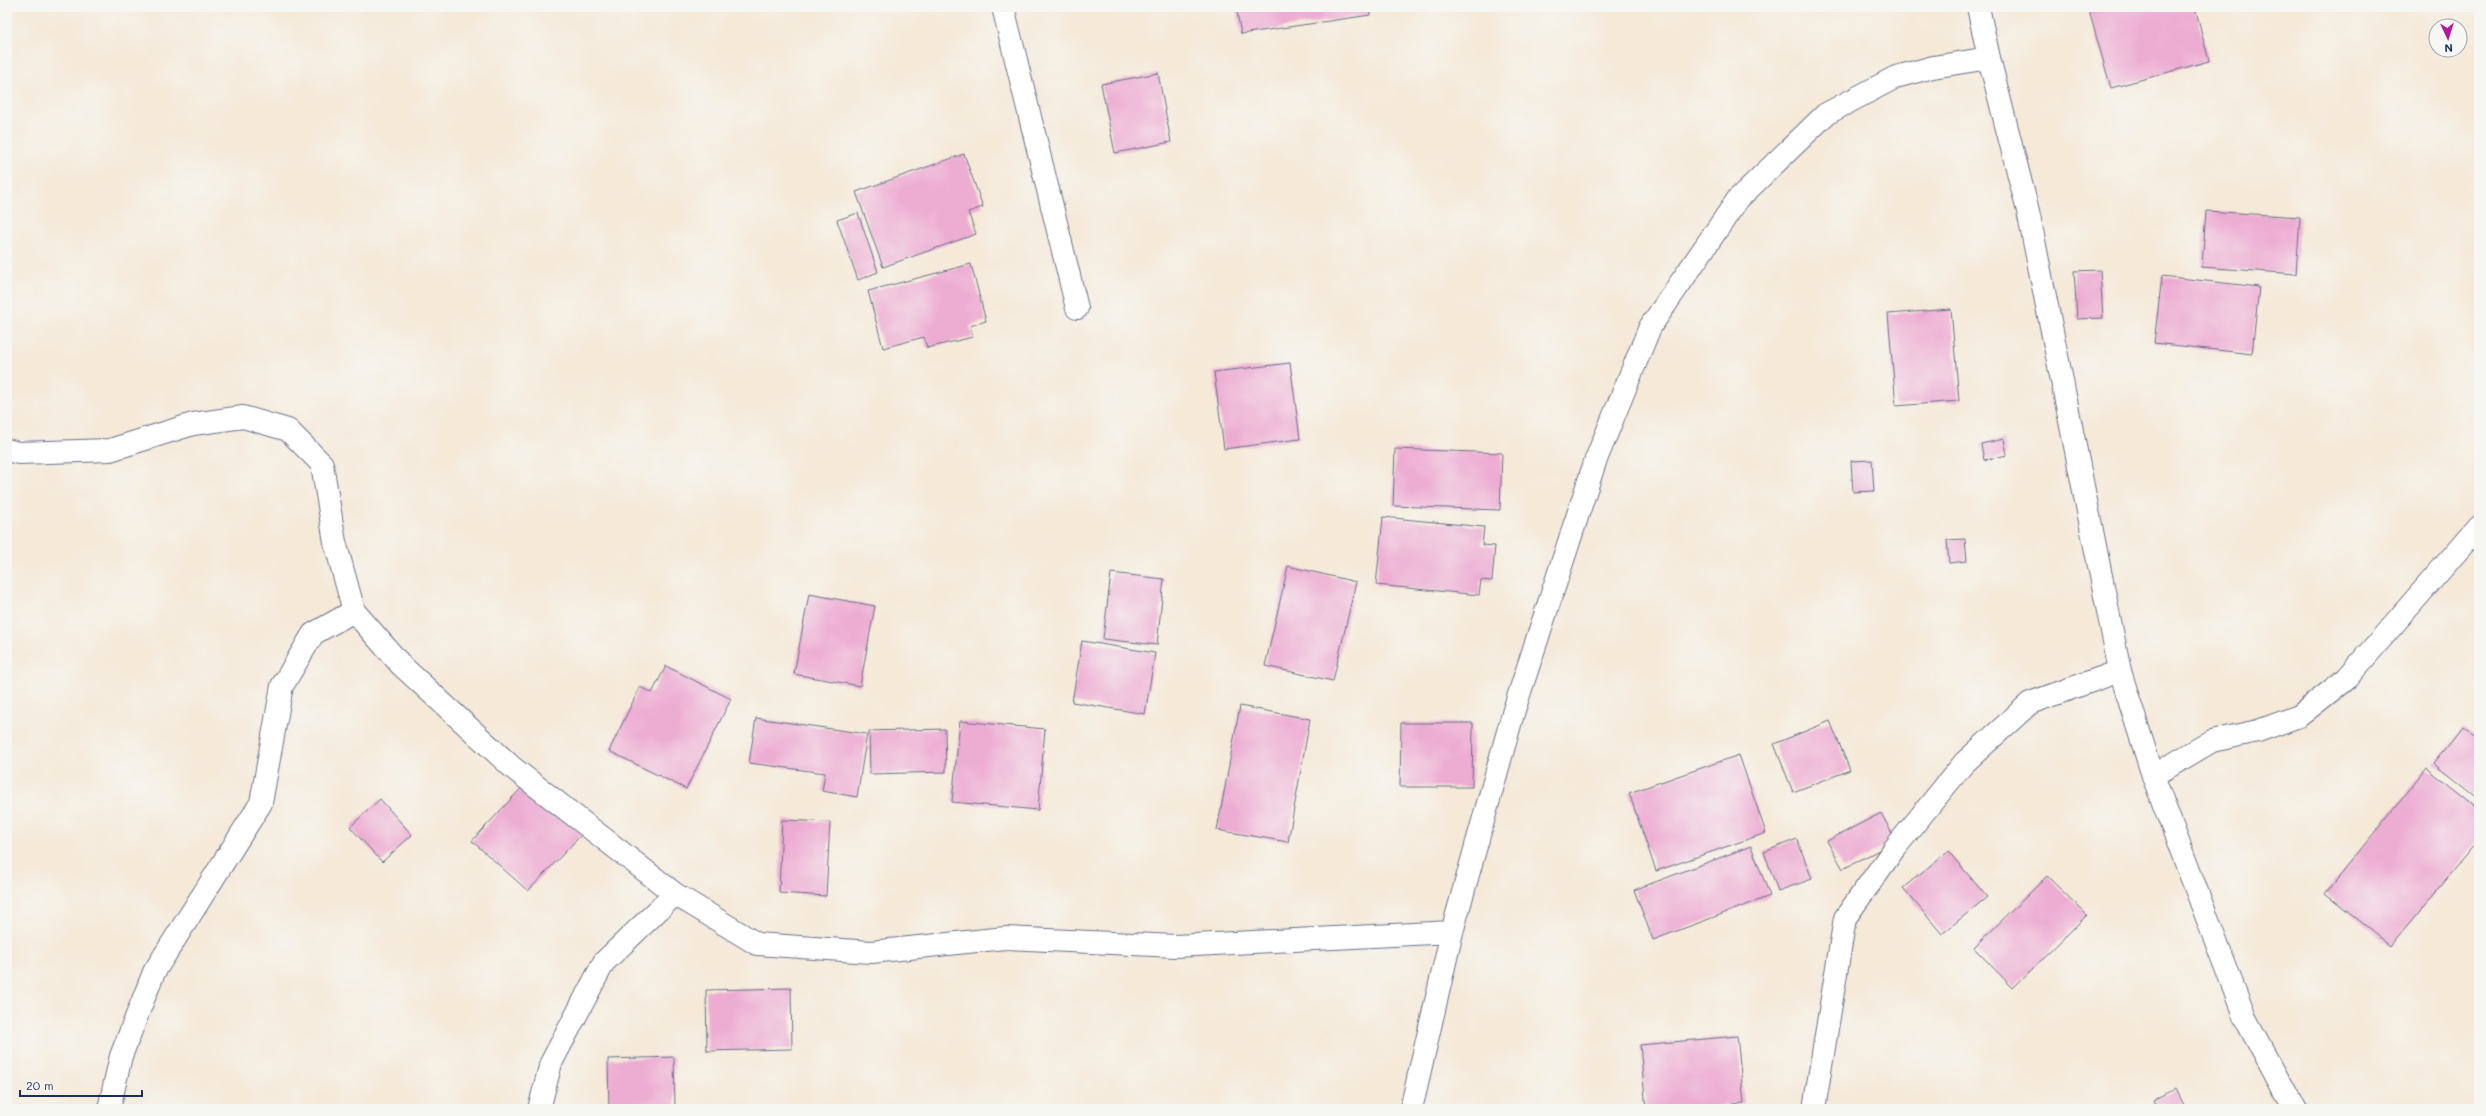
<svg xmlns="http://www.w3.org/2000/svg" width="2486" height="1116" font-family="Mali,sans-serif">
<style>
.building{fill:#edacd2}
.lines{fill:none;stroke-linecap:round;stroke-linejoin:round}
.minor-casing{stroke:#677089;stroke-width:24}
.minor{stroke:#fff;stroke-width:22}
</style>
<rect width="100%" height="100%" fill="#f6f6f2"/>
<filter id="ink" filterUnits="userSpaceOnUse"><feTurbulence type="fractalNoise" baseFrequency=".025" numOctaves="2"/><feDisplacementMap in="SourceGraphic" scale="8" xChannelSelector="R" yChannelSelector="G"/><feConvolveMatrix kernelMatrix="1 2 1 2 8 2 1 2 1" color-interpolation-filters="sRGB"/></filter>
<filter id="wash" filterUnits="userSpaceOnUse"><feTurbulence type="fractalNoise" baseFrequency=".012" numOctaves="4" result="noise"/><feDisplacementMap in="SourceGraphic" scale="16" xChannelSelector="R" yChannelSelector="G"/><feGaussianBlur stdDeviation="0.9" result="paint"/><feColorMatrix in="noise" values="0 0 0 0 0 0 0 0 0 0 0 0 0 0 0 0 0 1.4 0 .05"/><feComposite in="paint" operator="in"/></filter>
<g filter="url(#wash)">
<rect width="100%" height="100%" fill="#f5e9d8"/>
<g id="blocks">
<path class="building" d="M1236,7H1369L1370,15L1241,34Z
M2106,7H2195L2209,61L2111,88L2089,11Z
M1158,73L1171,142L1115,153L1101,84Z
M964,154L983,207L968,212L976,234L883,267L856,192Z
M2206,211L2300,217L2296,274L2202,267Z
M858,213L878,272L858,280L837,220Z
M971,264L986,321L970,326L973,337L927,348L924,337L883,348L868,291Z
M2100,270L2103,318L2077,319L2074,271Z
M2162,276L2259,287L2252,354L2154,343Z
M1951,309L1959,401L1896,406L1888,314Z
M1290,363L1300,439L1224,449L1214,372Z
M2004,439L2007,455L1984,460L1981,444Z
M1395,449L1502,453L1500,510L1393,506Z
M1872,460L1874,491L1853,492L1851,461Z
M1383,517L1484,527L1482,545L1495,546L1492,581L1481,580L1479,595L1376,585Z
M1965,539L1967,561L1949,563L1947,540Z
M1288,566L1356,582L1333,681L1265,666Z
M1111,573L1164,579L1157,645L1103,639Z
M809,594L875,606L860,686L794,674Z
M1082,641L1155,653L1145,714L1072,702Z
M666,666L731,699L686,789L609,751L640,687L652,693Z
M1240,706L1310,719L1288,842L1217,830Z
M756,718L867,734L857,797L822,791L825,773L749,763Z
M960,721L1045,729L1038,810L952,802Z
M1830,721L1850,770L1793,792L1774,744Z
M1401,723H1473L1472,787H1400Z
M2463,727L2479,740V799L2434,763Z
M945,729L946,772L870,774L869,731Z
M1739,755L1766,833L1656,871L1629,793Z
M2427,768L2479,810V839L2391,946L2325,893Z
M526,783L582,834L528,891L472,841Z
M380,799L412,835L382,862L350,827Z
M1881,813L1896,841L1843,869L1827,841Z
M782,820L830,822L826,896L779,893Z
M1797,839L1812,879L1778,891L1764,852Z
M1751,846L1770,896L1653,940L1634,890Z
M1948,851L1987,897L1942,934L1903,888Z
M2047,876L2087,915L2013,988L1974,948Z
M791,988L792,1049L707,1051L706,990Z
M1737,1036L1744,1103L1679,1109H1646L1640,1045Z
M674,1057L675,1109H609L608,1059Z
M2175,1089L2185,1109H2158L2154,1100Z"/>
</g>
</g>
<g filter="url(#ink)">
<use href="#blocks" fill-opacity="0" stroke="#677089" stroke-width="1"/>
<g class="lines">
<defs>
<path id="minor" d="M1003,7L1077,308
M1978,7L1989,58L2028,211L2120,671L2153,776L2245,1018L2294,1109
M7,450L18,453L110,450L193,424L243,417L288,430L322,464L335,542L354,611L401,665L513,768L675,894L757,944L871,952L1005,938L1175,946L1452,932
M2153,776L2212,741L2258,731L2299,716L2347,678L2479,526
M109,1109L121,1056L154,972L261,803L282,686L313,634L354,611
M539,1109L551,1063L604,962L675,894
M1411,1109L1452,932L1514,710L1595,462L1650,327L1738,199L1826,114L1896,77L1933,67L1989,58
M1814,1109L1845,918L1894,849L1964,763L2030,703L2120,671"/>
</defs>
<use href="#minor" class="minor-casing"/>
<use href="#minor" class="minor"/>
</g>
</g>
<rect width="2486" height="1116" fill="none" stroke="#f6f6f2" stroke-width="24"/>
<g transform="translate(2448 38) rotate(176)"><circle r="19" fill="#f6f6f2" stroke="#9ea6b7"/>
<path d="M0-3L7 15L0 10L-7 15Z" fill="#b5179e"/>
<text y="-6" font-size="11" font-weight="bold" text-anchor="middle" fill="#1b2f5e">N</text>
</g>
<path d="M20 1090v6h122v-6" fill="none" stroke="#1b2f5e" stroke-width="2"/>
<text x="26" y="1090" font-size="12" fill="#1b2f5e" stroke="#f6f6f2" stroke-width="3" paint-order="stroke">20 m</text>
</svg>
